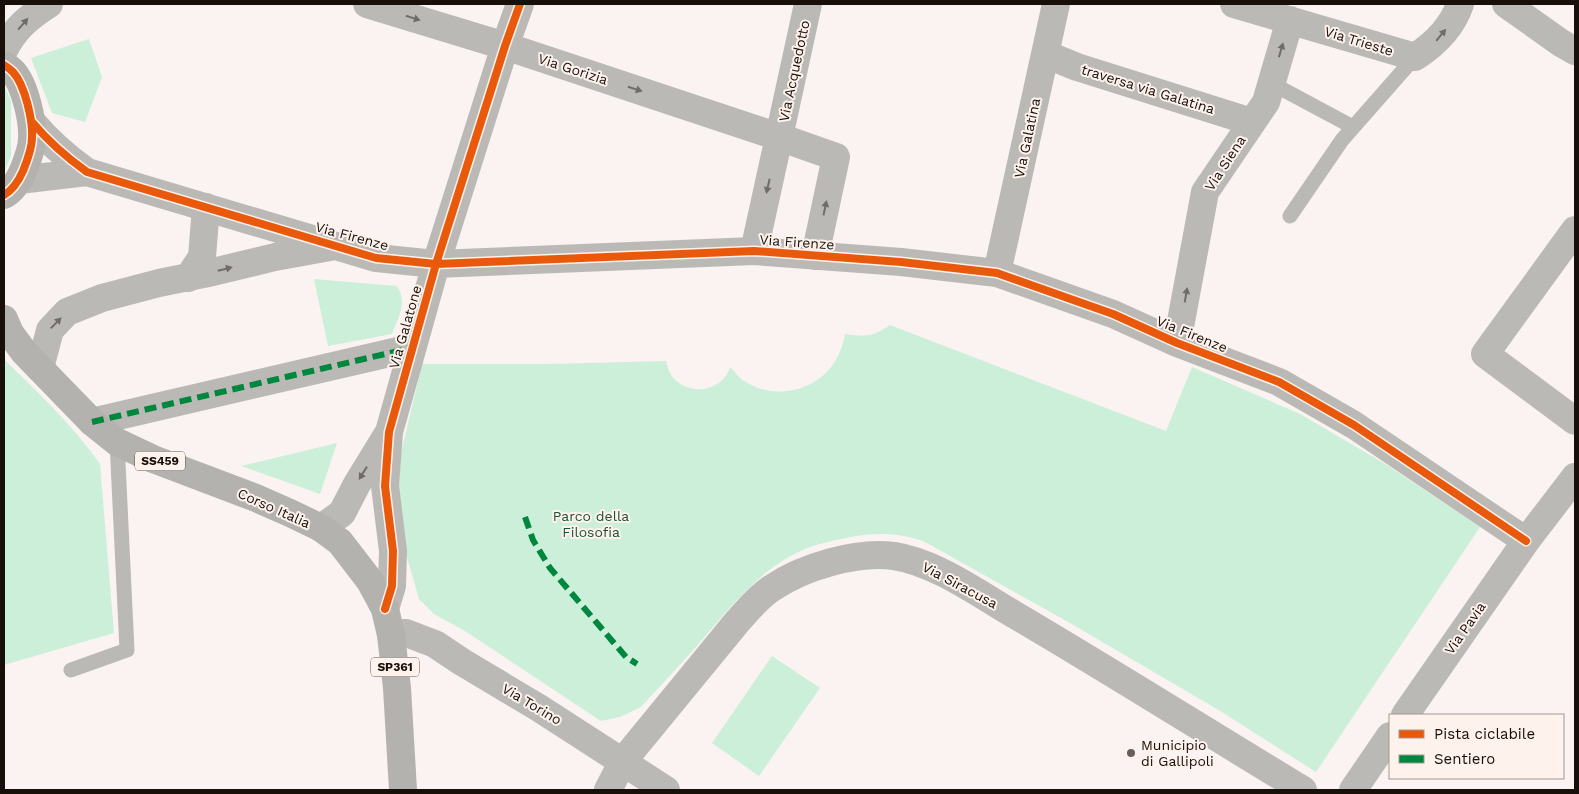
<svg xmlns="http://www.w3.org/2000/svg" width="1579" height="794" font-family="'Work Sans',sans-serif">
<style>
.green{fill:#cbefd8}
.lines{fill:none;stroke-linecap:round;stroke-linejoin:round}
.lane{stroke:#bbb9b6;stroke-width:15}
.street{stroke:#bbb9b6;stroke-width:28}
.secondary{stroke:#bbb9b6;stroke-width:28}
.primary{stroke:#b4b2af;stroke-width:28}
.quiet{stroke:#00873e;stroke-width:6;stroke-dasharray:12 6;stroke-linecap:butt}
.cycleway-casing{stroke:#fef2ed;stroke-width:11}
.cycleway{stroke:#e8590c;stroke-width:8}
.oneway{fill:#726c69}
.poi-dot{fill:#675f5b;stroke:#fef2ed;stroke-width:2}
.labels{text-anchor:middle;stroke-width:4;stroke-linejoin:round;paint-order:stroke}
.shield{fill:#fef2ed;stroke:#5d534e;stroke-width:1}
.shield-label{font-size:12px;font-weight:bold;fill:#180f0a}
.street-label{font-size:14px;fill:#180f0a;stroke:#fef2ed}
.park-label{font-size:14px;fill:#1a5238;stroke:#fef2ed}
.poi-label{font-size:14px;fill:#180f0a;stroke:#fef2ed;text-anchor:start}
</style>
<rect width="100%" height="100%" fill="#faf3f1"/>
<path class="green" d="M89,39L102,77L85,122L52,113L31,58Z
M4,85L11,101V156L4,172Z
M314,279L397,286C408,303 398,317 392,334L328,346Z
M890,325L1166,431L1192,367L1300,414L1387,465L1480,527L1316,772L1222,712L1070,623L925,542C902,533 876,532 851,537C836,540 821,543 807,548C763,566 732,605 702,640C682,663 661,685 641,707L620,717L601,721L465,631L434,614L419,599L403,543L398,501L401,453L422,364H548L666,361C667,365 668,369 670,373C680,392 710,395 724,378C727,375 729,371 730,367C734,371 737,375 741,379C771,401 814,393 834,363C840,354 843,344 845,334C866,337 872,337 890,325Z
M4,359C37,392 73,425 100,464L114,633L4,665Z
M337,443L320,494L241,466Z
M772,656L820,688L759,776L712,743Z"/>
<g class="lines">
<path class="lane" d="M1271,83L1353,127
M1290,216L1342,140L1415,57
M71,670L127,650L117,442"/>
<path class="street" d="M367,4L505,46L779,137L808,4
M1234,4L1415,57C1435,44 1452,28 1460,4
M1506,4L1561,43L1575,51
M4,50C15,28 29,17 49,4
M1045,54L1077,67L1252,122
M32,122C48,141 66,157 87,172L376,258L436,264L754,251L901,262L997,273L1113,314L1177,343L1279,382L1354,425L1526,541
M19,180L87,172
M1575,230L1485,354L1575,421
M754,251L779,137L836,157L815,256
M997,273L1056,4
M188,278L202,257L206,207
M1177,343L1205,192L1266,102L1290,20
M40,368L50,330L67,312L102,298L159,283L213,272L275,257L330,247
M92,422L411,348
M321,528L342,513L357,484L387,435
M385,609L392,586L393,551L385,486L389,432L436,264L505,46L520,4
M1405,715L1526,541L1575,477
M608,790L623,761L737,622C748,610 758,597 772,588C803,567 856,551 894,556C935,562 979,594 1015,615C1112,672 1207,732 1303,790
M1353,790L1390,736"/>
<path class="secondary" d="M391,635L406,633L435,644L462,662L539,708L666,790"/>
<path class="primary" d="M4,65C7,67 11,70 13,72C25,85 33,121 32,138C32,149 27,161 23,171C19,180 13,190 4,195
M4,319L10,333L24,352L92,422L117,442L153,459L256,498L290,513L321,528L340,542L370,581L385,609L391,635L397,688L403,790"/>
<path class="quiet" d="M92,422L411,348
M525,517L533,540L550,568L626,657L637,664"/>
<defs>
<path id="cycleway" d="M4,65C7,67 11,70 13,72C25,85 33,121 32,138C32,149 27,161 23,171C19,180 13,190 4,195
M32,122C48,141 66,157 87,172L376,258L436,264L754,251L901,262L997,273L1113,314L1177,343L1279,382L1354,425L1526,541
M385,609L392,586L393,551L385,486L389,432L436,264L505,46L520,4"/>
</defs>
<use href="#cycleway" class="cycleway-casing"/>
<use href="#cycleway" class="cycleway"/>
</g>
<defs><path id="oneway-solid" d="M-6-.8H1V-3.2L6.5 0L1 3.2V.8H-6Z" transform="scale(1.25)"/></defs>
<g class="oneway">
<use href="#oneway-solid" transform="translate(413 18) rotate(17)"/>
<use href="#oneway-solid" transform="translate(23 24) rotate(-49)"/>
<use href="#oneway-solid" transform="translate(1441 35) rotate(-50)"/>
<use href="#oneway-solid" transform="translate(1281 50) rotate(-74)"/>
<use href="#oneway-solid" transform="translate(635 89) rotate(18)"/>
<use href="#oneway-solid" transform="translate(768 186) rotate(103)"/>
<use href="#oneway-solid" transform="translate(825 208) rotate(-78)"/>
<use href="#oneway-solid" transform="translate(225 269) rotate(-14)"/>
<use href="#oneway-solid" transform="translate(1186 295) rotate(-80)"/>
<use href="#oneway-solid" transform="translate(56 323) rotate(-46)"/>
<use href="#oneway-solid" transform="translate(363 473) rotate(122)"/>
</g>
<circle class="poi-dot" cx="1131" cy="753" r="5"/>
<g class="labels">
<g class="shield">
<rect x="135" y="451.5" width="50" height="19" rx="4"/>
<rect x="371" y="657.5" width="48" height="19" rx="4"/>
</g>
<g class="shield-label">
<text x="160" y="465">SS459</text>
<text x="395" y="671">SP361</text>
</g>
<g class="street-label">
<text transform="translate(1359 41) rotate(17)" y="5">Via Trieste</text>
<text transform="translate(573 69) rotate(18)" y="5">Via Gorizia</text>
<text transform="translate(794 71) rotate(-78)" y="5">Via Acquedotto</text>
<text transform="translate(1148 89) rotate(17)" y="5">traversa via Galatina</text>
<text transform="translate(1027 138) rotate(-78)" y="5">Via Galatina</text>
<text transform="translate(1225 163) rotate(-57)" y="5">Via Siena</text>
<text transform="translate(352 236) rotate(15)" y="5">Via Firenze</text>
<text transform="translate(797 242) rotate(4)" y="5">Via Firenze</text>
<text transform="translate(405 327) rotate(-74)" y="5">Via Galatone</text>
<text transform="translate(1192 334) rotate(22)" y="5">Via Firenze</text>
<text transform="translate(274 508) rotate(24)" y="5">Corso Italia</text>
<text transform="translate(960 585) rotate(28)" y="5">Via Siracusa</text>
<text transform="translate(1465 628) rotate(-55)" y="5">Via Pavia</text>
<text transform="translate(532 704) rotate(31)" y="5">Via Torino</text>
</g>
<g class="park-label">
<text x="591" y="521">Parco della<tspan x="591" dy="16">Filosofia</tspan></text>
</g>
<g class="poi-label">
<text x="1141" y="750">Municipio<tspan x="1141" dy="16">di Gallipoli</tspan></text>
</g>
</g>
<rect width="1579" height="794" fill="none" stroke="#180f0a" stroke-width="10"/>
<rect x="1389" y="714" width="175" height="65" fill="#fef2ed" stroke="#a29792"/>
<rect x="1399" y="730" width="25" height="8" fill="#e8590c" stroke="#a29792"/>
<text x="1434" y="739" font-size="15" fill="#180f0a">Pista ciclabile</text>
<rect x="1399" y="755" width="25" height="8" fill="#00873e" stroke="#a29792"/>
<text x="1434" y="764" font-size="15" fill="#180f0a">Sentiero</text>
</svg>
